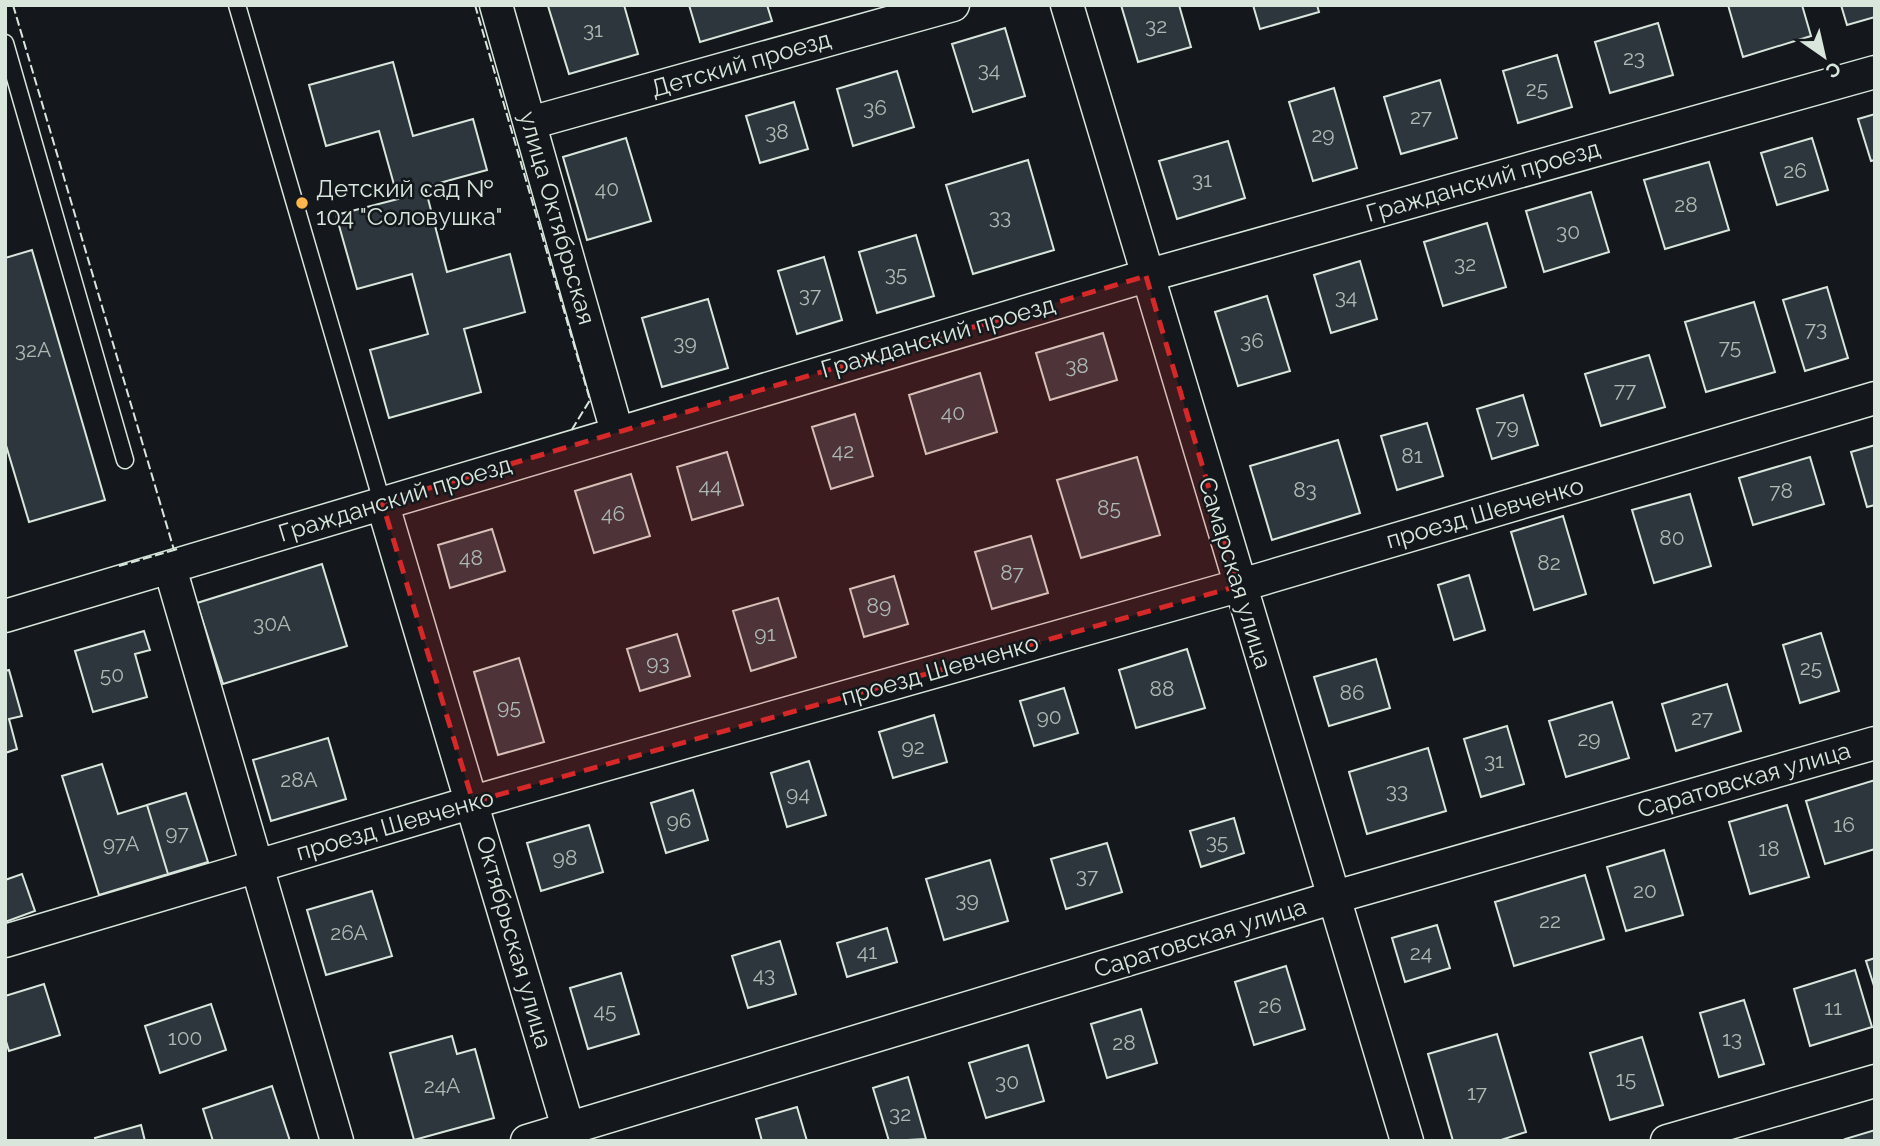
<svg xmlns="http://www.w3.org/2000/svg" width="1880" height="1146" font-family="Raleway,sans-serif">
<style>
.building{fill:#2c363c;stroke:#d8e6dc;stroke-width:2}
.lines{fill:none;stroke-linecap:round;stroke-linejoin:round}
.service-casing{stroke:#d8e6dc;stroke-width:19}
.minor-casing{stroke:#d8e6dc;stroke-width:35}
.service{stroke:#14181c;stroke-width:16}
.minor{stroke:#14181c;stroke-width:32}
.fence{stroke:#d8e6dc;stroke-width:2;stroke-dasharray:9 3.5;stroke-linecap:butt}
.marked{fill:#d62828;fill-opacity:0.2;stroke:#d62828;stroke-width:5;stroke-dasharray:14 9;stroke-linejoin:round}
.poi-dot{fill:#ffb74d;stroke:#14181c;stroke-width:2.5}
.labels{text-anchor:middle;stroke-width:5;stroke-linejoin:round;paint-order:stroke}
.number-label{font-size:21px;fill:#adbab4}
.street-label{font-size:24px;fill:#d8e6dc;stroke:#14181c}
.poi-label{font-size:24px;fill:#d8e6dc;stroke:#14181c;text-anchor:start}
</style>
<rect width="100%" height="100%" fill="#14181c"/>
<path class="building" d="M624,5L638,54L569,74L548,6Z
M689,5H767L772,21L700,42Z
M1121,5H1179L1191,47L1138,62Z
M1253,5H1317L1319,12L1260,29Z
M1728,5H1802L1811,36L1743,57Z
M1841,5H1875V17L1847,25Z
M1658,23L1673,75L1610,93L1595,42Z
M1005,28L1025,96L973,112L952,44Z
M1557,55L1572,107L1518,123L1503,71Z
M393,62L413,136L473,119L487,170L425,187L447,272L510,254L525,312L464,329L481,392L389,418L370,350L428,334L412,274L357,289L336,215L398,199L379,131L326,146L309,85Z
M897,71L914,127L853,146L837,89Z
M1440,80L1457,138L1401,154L1384,97Z
M1334,88L1357,168L1313,181L1289,102Z
M794,102L808,149L760,163L746,116Z
M1875,114V160L1871,161L1858,119Z
M626,138L651,221L587,240L563,157Z
M1812,138L1828,190L1777,205L1761,153Z
M1228,141L1245,198L1177,219L1159,161Z
M1028,160L1054,250L973,274L946,185Z
M1709,162L1729,230L1665,249L1644,180Z
M1591,192L1609,252L1544,272L1526,211Z
M1487,223L1506,287L1443,306L1424,242Z
M916,235L934,296L877,313L859,252Z
M32,250L105,500L29,522L5,442V258Z
M824,257L842,320L797,334L778,271Z
M1360,261L1377,319L1331,333L1314,275Z
M1827,287L1848,358L1805,371L1783,300Z
M1267,296L1290,371L1238,386L1215,312Z
M708,299L728,368L662,387L642,318Z
M1754,302L1775,372L1706,392L1685,322Z
M1103,333L1117,380L1050,400L1036,353Z
M1649,355L1665,407L1601,426L1585,374Z
M980,373L997,432L926,454L909,395Z
M1523,395L1538,445L1492,459L1477,409Z
M855,414L873,476L831,489L812,427Z
M1427,423L1443,476L1397,490L1381,436Z
M1338,440L1360,513L1272,540L1250,466Z
M1875,445V505L1867,507L1851,452Z
M727,452L743,505L692,520L677,467Z
M1137,457L1160,535L1081,558L1057,480Z
M1810,457L1824,504L1753,525L1739,478Z
M631,474L650,536L594,553L575,491Z
M1690,494L1711,566L1654,583L1632,510Z
M1563,516L1586,594L1534,610L1511,532Z
M492,529L505,571L450,588L438,545Z
M1031,536L1048,593L992,609L975,552Z
M322,564L347,646L223,684L197,603Z
M1469,575L1485,630L1454,640L1438,585Z
M894,576L908,624L864,637L850,589Z
M778,598L796,657L751,671L733,611Z
M144,631L150,650L135,654L147,697L93,712L75,651Z
M1821,633L1839,691L1800,703L1783,645Z
M677,634L690,676L640,691L627,649Z
M1187,649L1205,708L1136,728L1119,670Z
M519,658L544,742L498,755L474,672Z
M1376,659L1390,708L1329,726L1314,677Z
M9,670L22,716L9,719L17,749L5,753V671Z
M1727,684L1741,731L1676,751L1662,704Z
M1064,688L1078,733L1034,746L1020,701Z
M1612,702L1629,758L1566,777L1549,721Z
M934,715L947,762L893,778L879,732Z
M1507,726L1524,784L1481,797L1464,739Z
M328,738L346,799L271,821L253,760Z
M1428,748L1446,811L1367,834L1349,772Z
M809,761L826,815L787,827L771,773Z
M102,764L118,814L147,805L168,874L99,895L62,776Z
M1875,780V849L1825,864L1806,801Z
M693,790L708,840L666,853L651,803Z
M186,793L208,862L168,874L147,805Z
M1787,805L1809,877L1750,894L1729,822Z
M1234,818L1244,853L1201,867L1190,831Z
M589,825L603,872L541,891L527,843Z
M1107,843L1122,892L1066,909L1051,859Z
M1664,850L1683,915L1626,931L1607,867Z
M990,860L1008,921L944,940L926,879Z
M22,874L35,911L5,922V880Z
M1585,875L1604,939L1514,966L1495,902Z
M372,891L392,956L326,975L307,910Z
M1437,925L1450,968L1405,982L1392,938Z
M887,928L897,962L847,977L837,943Z
M780,941L796,994L748,1008L732,956Z
M1875,958V989L1866,961Z
M1286,966L1305,1029L1254,1045L1235,982Z
M1855,970L1872,1027L1810,1046L1794,989Z
M621,973L639,1034L588,1049L570,988Z
M44,984L60,1035L9,1051L5,1038V996Z
M1744,1000L1764,1064L1719,1077L1700,1013Z
M211,1004L226,1050L160,1073L145,1026Z
M1141,1009L1157,1063L1107,1078L1091,1024Z
M1497,1034L1526,1132L1498,1141H1453L1428,1054Z
M452,1036L457,1054L475,1049L494,1118L414,1140L390,1053Z
M1642,1037L1663,1105L1610,1120L1590,1053Z
M1028,1045L1044,1101L986,1118L969,1063Z
M908,1077L926,1139L889,1141L873,1088Z
M272,1086L290,1141H213L203,1109Z
M797,1107L807,1141H762L756,1119Z
M141,1125L145,1141H96L95,1138Z
M1875,1130V1141H1846L1845,1139Z"/>
<g class="lines">
<defs>
<path id="service" d="M237,5L382,502
M5,43L125,460"/>
<path id="minor" d="M496,5L617,432
M1067,5L1407,1141
M530,123L953,5
M382,502L572,1141
M170,568L337,1141
M5,616L1146,276L1875,72
M5,941L473,802L1238,586L1875,398
M527,1141L1335,897L1875,743
M1667,1141L1875,1081"/>
</defs>
<use href="#service" class="service-casing"/>
<use href="#minor" class="minor-casing"/>
<use href="#service" class="service"/>
<use href="#minor" class="minor"/>
<path class="fence" d="M13,5L174,550L180,548
M475,5L590,400L571,431
M119,566L174,550"/>
</g>
<path class="marked" d="M1146,276L1238,586L473,802L382,502Z"/>
<circle class="poi-dot" cx="302" cy="203" r="7"/>
<g class="labels">
<g class="number-label">
<text x="1156" y="33">32</text>
<text x="593" y="37">31</text>
<text x="1634" y="65">23</text>
<text x="989" y="77">34</text>
<text x="1537" y="96">25</text>
<text x="875" y="115">36</text>
<text x="1421" y="124">27</text>
<text x="777" y="139">38</text>
<text x="1323" y="142">29</text>
<text x="1795" y="178">26</text>
<text x="1202" y="187">31</text>
<text x="607" y="196">40</text>
<text x="1686" y="212">28</text>
<text x="1000" y="224">33</text>
<text x="1568" y="239">30</text>
<text x="1465" y="271">32</text>
<text x="896" y="281">35</text>
<text x="810" y="302">37</text>
<text x="1346" y="304">34</text>
<text x="1816" y="336">73</text>
<text x="1252" y="348">36</text>
<text x="685" y="350">39</text>
<text x="1730" y="354">75</text>
<text x="33" y="357">32А</text>
<text x="1077" y="373">38</text>
<text x="1625" y="397">77</text>
<text x="953" y="420">40</text>
<text x="1507" y="434">79</text>
<text x="843" y="458">42</text>
<text x="1412" y="463">81</text>
<text x="710" y="493">44</text>
<text x="1305" y="497">83</text>
<text x="1781" y="498">78</text>
<text x="1109" y="515">85</text>
<text x="613" y="521">46</text>
<text x="1672" y="545">80</text>
<text x="471" y="565">48</text>
<text x="1549" y="570">82</text>
<text x="1012" y="580">87</text>
<text x="879" y="613">89</text>
<text x="272" y="631">30А</text>
<text x="765" y="641">91</text>
<text x="658" y="670">93</text>
<text x="1811" y="675">25</text>
<text x="112" y="682">50</text>
<text x="1162" y="696">88</text>
<text x="1352" y="700">86</text>
<text x="509" y="714">95</text>
<text x="1049" y="724">90</text>
<text x="1702" y="725">27</text>
<text x="1589" y="746">29</text>
<text x="913" y="754">92</text>
<text x="1494" y="768">31</text>
<text x="299" y="787">28А</text>
<text x="1397" y="798">33</text>
<text x="798" y="801">94</text>
<text x="679" y="828">96</text>
<text x="1844" y="832">16</text>
<text x="177" y="840">97</text>
<text x="1217" y="849">35</text>
<text x="121" y="851">97А</text>
<text x="1769" y="856">18</text>
<text x="565" y="865">98</text>
<text x="1087" y="883">37</text>
<text x="1645" y="898">20</text>
<text x="967" y="907">39</text>
<text x="1550" y="928">22</text>
<text x="349" y="940">26А</text>
<text x="867" y="959">41</text>
<text x="1421" y="960">24</text>
<text x="764" y="982">43</text>
<text x="1270" y="1013">26</text>
<text x="1833" y="1015">11</text>
<text x="605" y="1018">45</text>
<text x="185" y="1045">100</text>
<text x="1732" y="1046">13</text>
<text x="1124" y="1050">28</text>
<text x="1626" y="1086">15</text>
<text x="1007" y="1089">30</text>
<text x="442" y="1093">24А</text>
<text x="1477" y="1100">17</text>
<text x="900" y="1121">32</text>
</g>
<g class="street-label">
<text transform="translate(741 64) rotate(-16)" y="8">Детский проезд</text>
<text transform="translate(1483 181) rotate(-16)" y="8">Гражданский проезд</text>
<text transform="translate(557 218) rotate(74)" y="8">улица Октябрьская</text>
<text transform="translate(938 337) rotate(-16)" y="8">Гражданский проезд</text>
<text transform="translate(395 499) rotate(-17)" y="8">Гражданский проезд</text>
<text transform="translate(1485 513) rotate(-16)" y="8">проезд Шевченко</text>
<text transform="translate(1235 573) rotate(73)" y="8">Самарская улица</text>
<text transform="translate(940 670) rotate(-16)" y="8">проезд Шевченко</text>
<text transform="translate(1744 780) rotate(-16)" y="8">Саратовская улица</text>
<text transform="translate(395 825) rotate(-16)" y="8">проезд Шевченко</text>
<text transform="translate(1200 938) rotate(-17)" y="8">Саратовская улица</text>
<text transform="translate(514 942) rotate(74)" y="8">Октябрьская улица</text>
</g>
<g class="poi-label">
<text x="316" y="197">Детский сад №<tspan x="316" dy="28">104 "Соловушка"</tspan></text>
</g>
</g>
<rect width="1880" height="1146" fill="none" stroke="#d8e6dc" stroke-width="14"/>
<g transform="translate(1824 56) rotate(146)" stroke="#14181c" stroke-width="5" paint-order="stroke">
<path d="M0-5L12 26L0 18L-12 26Z" fill="#d8e6dc"/>
<text y="-10" font-size="19" font-weight="bold" text-anchor="middle" fill="#d8e6dc">С</text>
</g>
</svg>
